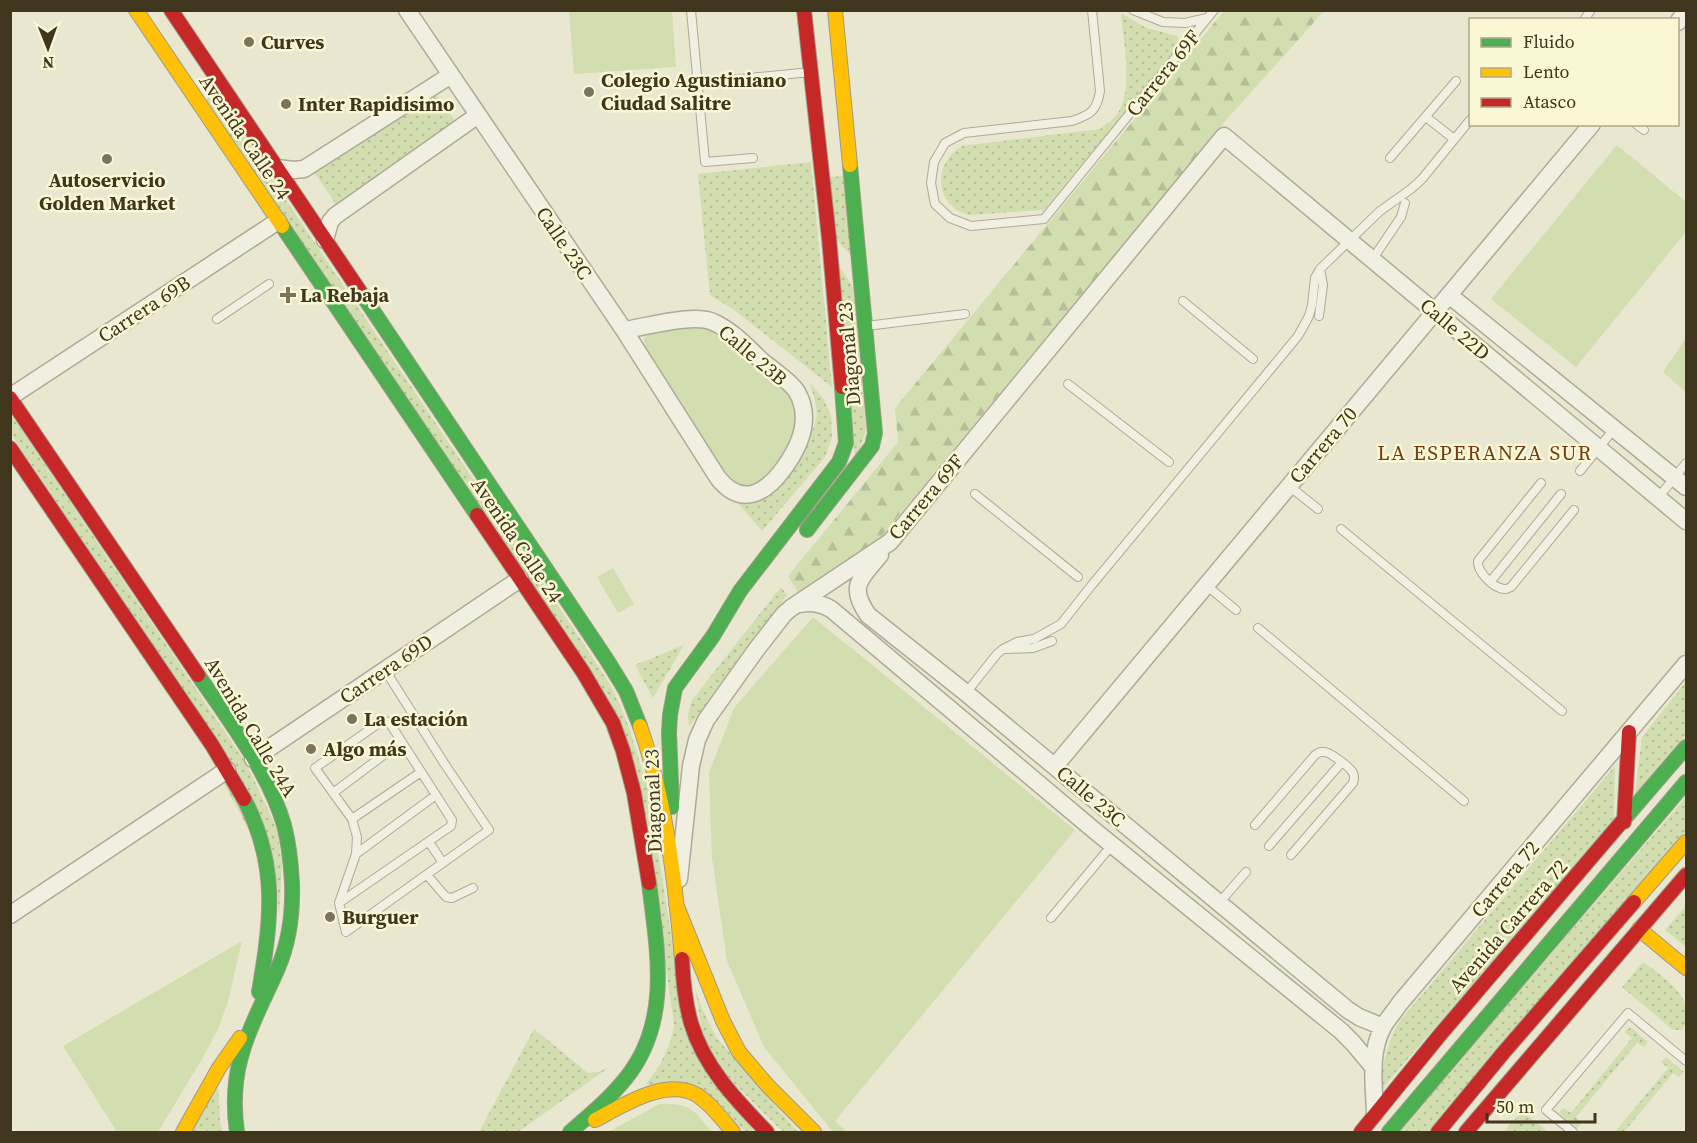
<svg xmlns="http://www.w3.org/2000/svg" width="1697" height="1143" font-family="'Source Serif 4',serif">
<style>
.grass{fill:url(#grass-dots)}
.forest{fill:url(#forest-firs)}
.park{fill:#d2ddb0}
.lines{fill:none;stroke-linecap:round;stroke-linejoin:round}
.lane-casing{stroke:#afaa97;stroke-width:10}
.street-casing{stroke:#afaa97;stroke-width:19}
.fast-casing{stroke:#9e9a88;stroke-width:16}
.slow-casing{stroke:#9e9a88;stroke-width:16}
.jam-casing{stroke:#9e9a88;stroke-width:16}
.lane{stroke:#f0efe2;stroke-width:8}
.street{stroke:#f0efe2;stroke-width:16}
.fast{stroke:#4caf50;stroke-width:14}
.slow{stroke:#ffc107;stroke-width:14}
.jam{stroke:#c62828;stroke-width:14}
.poi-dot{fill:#7b735b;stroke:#faf7d5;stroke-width:2}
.labels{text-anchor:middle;stroke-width:5;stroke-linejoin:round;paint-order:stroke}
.poi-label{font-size:20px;font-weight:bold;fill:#40351d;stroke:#faf7d5;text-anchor:start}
.street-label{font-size:20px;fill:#40351d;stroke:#faf7d5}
.neighbourhood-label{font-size:21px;letter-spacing:1.5px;fill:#723d16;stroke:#faf7d5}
</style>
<defs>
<pattern id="grass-dots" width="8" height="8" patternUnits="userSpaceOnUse" patternTransform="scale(1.5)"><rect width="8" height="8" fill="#d2ddb0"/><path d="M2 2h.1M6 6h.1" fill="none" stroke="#b5be97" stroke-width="1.8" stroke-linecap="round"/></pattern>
<pattern id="forest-firs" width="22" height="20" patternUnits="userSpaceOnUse" patternTransform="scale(1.5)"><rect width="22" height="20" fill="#d2ddb0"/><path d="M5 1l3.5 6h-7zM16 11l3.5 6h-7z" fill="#b5be97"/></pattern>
</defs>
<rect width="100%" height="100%" fill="#e9e7cf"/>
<path class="grass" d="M1121,13L1146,28L1177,36L1180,44L1178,48L1044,210L969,215C933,205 933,163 962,146L1100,129C1108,123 1116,118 1120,109C1133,85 1123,39 1121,13Z
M434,91L457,124L337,206L314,172Z
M215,94L587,649L609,683L620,705L629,728L649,792L679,987L754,1132H745L718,1102L646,1084C661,1066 670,1048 674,1025L662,938L624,735L205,101Z
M811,162L832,387L733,309L710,295L698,174Z
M843,176L851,256L835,238L829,177Z
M837,263L854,289L866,429L861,445L855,456Z
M810,383L823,398L831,415L832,437L825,457L762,531L736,501L755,502L770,494L806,446L814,426L817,416L816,405Z
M10,413L246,763L277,829L282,863L279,916L276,882L146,635L11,434Z
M781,587L787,595L689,727L688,714L692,700Z
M684,645L653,698L635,665Z
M1686,682V735L1635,795L1642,737Z
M1615,766L1614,820L1380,1091C1381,1067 1388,1042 1399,1022Z
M1686,797V830L1430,1132H1398Z
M1686,906V947L1665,930Z
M1643,962C1654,970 1671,982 1680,994C1687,1003 1688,1021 1682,1030H1673L1622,987Z
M695,988L701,1006L716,1037L798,1132H783L725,1074L703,1039Z
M1630,1027L1648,1042L1644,1047L1637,1043L1576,1117L1581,1123L1577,1128L1559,1113L1563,1108L1571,1113L1632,1038L1625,1032Z
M534,1029L588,1073L598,1072L608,1068L518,1132H479Z
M1666,1057L1684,1072L1679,1077L1673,1073L1624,1132H1615L1668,1068L1661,1062Z
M218,1083L220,1123L223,1132H191Z
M1522,1111L1548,1132H1504Z"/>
<path class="forest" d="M1225,10L1324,11L1228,118L881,537L798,592L788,576L898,442L895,408Z"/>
<path class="park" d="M569,11H672L676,67L574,74Z
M1617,145L1686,202V232L1576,367L1491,299Z
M689,328H706L719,334L789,393C797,405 800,423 794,437C787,455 759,498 735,485C731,482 726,475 723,471L644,347V339L651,332Z
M1686,338V392L1663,372Z
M613,568L634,604L618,613L597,577Z
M813,617L1075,830L835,1121L847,1132H833L764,1047L727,961L712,858L709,773L734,708Z
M242,941L228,1002L218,1029L202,1059L158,1132H117L63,1046Z
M660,1104C692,1103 693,1110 712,1132H608Z"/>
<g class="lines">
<defs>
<path id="lane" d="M691,10L705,162L753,158
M1092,10L1100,91C1097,111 1090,115 1072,121L964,133L945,143L934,162L931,183L935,204L950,218L971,226L1044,219L1214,10
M1133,10L1163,22L1185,23L1207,18
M1584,20L1591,10
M698,83L811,72
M1426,117L1454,139
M1636,124L1644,130
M1390,158L1456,81
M1372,260L1401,217L1405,203
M1183,301L1253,359
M1319,316L1323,285L1320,269
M217,319L269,284
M866,326L965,314
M1068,384L1169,462
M1580,471L1614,429
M1541,483L1478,561C1477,571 1491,585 1500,588C1505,590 1507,589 1511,587L1574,510
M1289,486L1318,509
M975,494L1078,577
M1658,498L1686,463
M1341,529L1562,711
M1491,581L1561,494
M1206,585L1236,610
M1258,628L1464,801
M1006,649L1033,648L1052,641
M966,693L997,654L1003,649L1017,642L1034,639L1061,624L1091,586L1298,336L1309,316L1312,305L1315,278L1320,269L1380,211L1411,189L1422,179L1470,120
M333,793L401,742
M352,819L421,772
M1255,825L1315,755C1318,753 1320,751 1324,752C1330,752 1350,767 1353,773C1355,777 1354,779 1353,783L1291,855
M429,842L443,863
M1269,846L1342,762
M356,854L436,795
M427,875L446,897L452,898L473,888
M339,903L451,826L452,820L389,722L382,721L315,768L352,819L357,837L356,854L339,903L346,932L489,830L444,763L385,670
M1219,903L1246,872
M1051,918L1112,845
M1573,1132L1546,1110L1628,1013L1686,1061"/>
<path id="street" d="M407,10L624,330L718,478C742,508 766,493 784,468C800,446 812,418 797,392C791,382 773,370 763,362C748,348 732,330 713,322C694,313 646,327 624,330
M1678,22L1686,11
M277,168L294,170L304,169L451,75
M325,240L330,222L335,216L478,115
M1449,295L1686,487
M10,397L278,221
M880,555C860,579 848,586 868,615L966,693L1348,1010L1359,1017L1383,1027
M800,604C812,602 820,603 831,609L1095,831L1341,1031L1353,1043L1373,1067
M253,759L520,579
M1055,766L1592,124
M679,879L691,766L697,740L706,720L756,650L784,614L791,608L890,542L1224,136L1686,521
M10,915L227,770
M1375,1113C1374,1085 1369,1053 1383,1027C1388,1018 1395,1011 1400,1003L1686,664"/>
<path id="fast" d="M282,226L477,515
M359,290L607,660L626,691L640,726
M807,530L872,446L875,433L850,165
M198,675C229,720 269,773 284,825C289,844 291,864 292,883C293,913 290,940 278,968C252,1027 227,1064 237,1132
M244,799C279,866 271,921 259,992
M672,807L669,733L670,715L675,688L713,636L740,591L839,462L846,443L842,387
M1625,818L1686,747
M570,1132C590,1115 610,1098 626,1078C672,1021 657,950 649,883
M1389,1132L1686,782"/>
<path id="slow" d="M136,10L282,226
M835,10L850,165
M640,726C666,801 675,880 682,959
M1634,902L1686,842
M676,904L723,1021L739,1052L768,1086L814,1132
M1639,929L1686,968
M595,1120C622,1106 666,1077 697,1095C711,1104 722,1119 733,1132
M183,1132L219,1068L240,1038"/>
<path id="jam" d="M171,10L359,290
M804,10L829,238L842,387
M10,398L198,675
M10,448L212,745L244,799
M477,515L583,672L613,723L623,751L634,793L649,883
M1624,822L1629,732
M682,959C683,980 685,1002 691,1023C704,1067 736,1100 767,1132
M1361,1132L1439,1036L1625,818
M1438,1132L1504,1052L1634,902
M1466,1132L1686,875"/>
</defs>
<use href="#lane" class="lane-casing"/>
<use href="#street" class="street-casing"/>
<use href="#fast" class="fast-casing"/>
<use href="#slow" class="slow-casing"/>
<use href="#jam" class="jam-casing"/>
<use href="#lane" class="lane"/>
<use href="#street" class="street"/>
<use href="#fast" class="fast"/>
<use href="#slow" class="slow"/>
<use href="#jam" class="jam"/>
</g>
<g class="poi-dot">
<circle cx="249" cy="42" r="6"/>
<circle cx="589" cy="92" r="6"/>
<circle cx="286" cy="104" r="6"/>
<circle cx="107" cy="159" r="6"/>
<path d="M285 286h6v6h6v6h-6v6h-6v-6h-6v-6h6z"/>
<circle cx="352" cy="719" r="6"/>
<circle cx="311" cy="749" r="6"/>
<circle cx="330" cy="917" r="6"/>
</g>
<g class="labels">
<g class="poi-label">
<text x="261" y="49">Curves</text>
<text x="601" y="87">Colegio Agustiniano<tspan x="601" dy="23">Ciudad Salitre</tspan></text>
<text x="298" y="111">Inter Rapidisimo</text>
<text x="107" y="187" text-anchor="middle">Autoservicio<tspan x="107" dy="23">Golden Market</tspan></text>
<text x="300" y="302">La Rebaja</text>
<text x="364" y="726">La estación</text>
<text x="323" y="756">Algo más</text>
<text x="342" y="924">Burguer</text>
</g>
<g class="street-label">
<text transform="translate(1163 73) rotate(-51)" y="7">Carrera 69F</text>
<text transform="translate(245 137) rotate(56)" y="7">Avenida Calle 24</text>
<text transform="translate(564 243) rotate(56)" y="7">Calle 23C</text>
<text transform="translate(144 309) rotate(-33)" y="7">Carrera 69B</text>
<text transform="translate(1455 329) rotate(40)" y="7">Calle 22D</text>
<text transform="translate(849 354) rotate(-95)" y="7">Diagonal 23</text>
<text transform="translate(753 355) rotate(40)" y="7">Calle 23B</text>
<text transform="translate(1323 445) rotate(-50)" y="7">Carrera 70</text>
<text transform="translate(926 497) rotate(-50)" y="7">Carrera 69F</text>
<text transform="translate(517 540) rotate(56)" y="7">Avenida Calle 24</text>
<text transform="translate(386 669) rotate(-34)" y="7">Carrera 69D</text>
<text transform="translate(251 727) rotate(59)" y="7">Avenida Calle 24A</text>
<text transform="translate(1091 796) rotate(40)" y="7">Calle 23C</text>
<text transform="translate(653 801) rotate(-92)" y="7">Diagonal 23</text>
<text transform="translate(1505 879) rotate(-50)" y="7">Carrera 72</text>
<text transform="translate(1508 926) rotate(-49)" y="7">Avenida Carrera 72</text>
</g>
<g class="neighbourhood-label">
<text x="1485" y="460">LA ESPERANZA SUR</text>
</g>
</g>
<rect width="1697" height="1143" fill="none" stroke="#40351d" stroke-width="24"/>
<rect x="1469" y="18" width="210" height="108" fill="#faf7d5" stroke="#b0a98b" stroke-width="1.5"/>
<rect x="1481" y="38" width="30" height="9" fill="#4caf50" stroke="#b0a98b" stroke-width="1.5"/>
<text x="1523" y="48" font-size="18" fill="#40351d">Fluido</text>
<rect x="1481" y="68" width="30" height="9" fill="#ffc107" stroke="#b0a98b" stroke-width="1.5"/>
<text x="1523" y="78" font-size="18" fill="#40351d">Lento</text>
<rect x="1481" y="98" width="30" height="9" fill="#c62828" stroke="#b0a98b" stroke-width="1.5"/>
<text x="1523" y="108" font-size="18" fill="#40351d">Atasco</text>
<g transform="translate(48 48) rotate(179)" stroke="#faf7d5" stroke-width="4.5" paint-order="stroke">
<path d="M0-4.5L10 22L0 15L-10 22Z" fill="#40351d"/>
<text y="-9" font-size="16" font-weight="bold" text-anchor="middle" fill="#40351d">N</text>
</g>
<path d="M1487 1113v9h108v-9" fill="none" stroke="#40351d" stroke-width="3"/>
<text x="1496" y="1113" font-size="18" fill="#40351d" stroke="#faf7d5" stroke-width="4.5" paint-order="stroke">50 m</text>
</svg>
